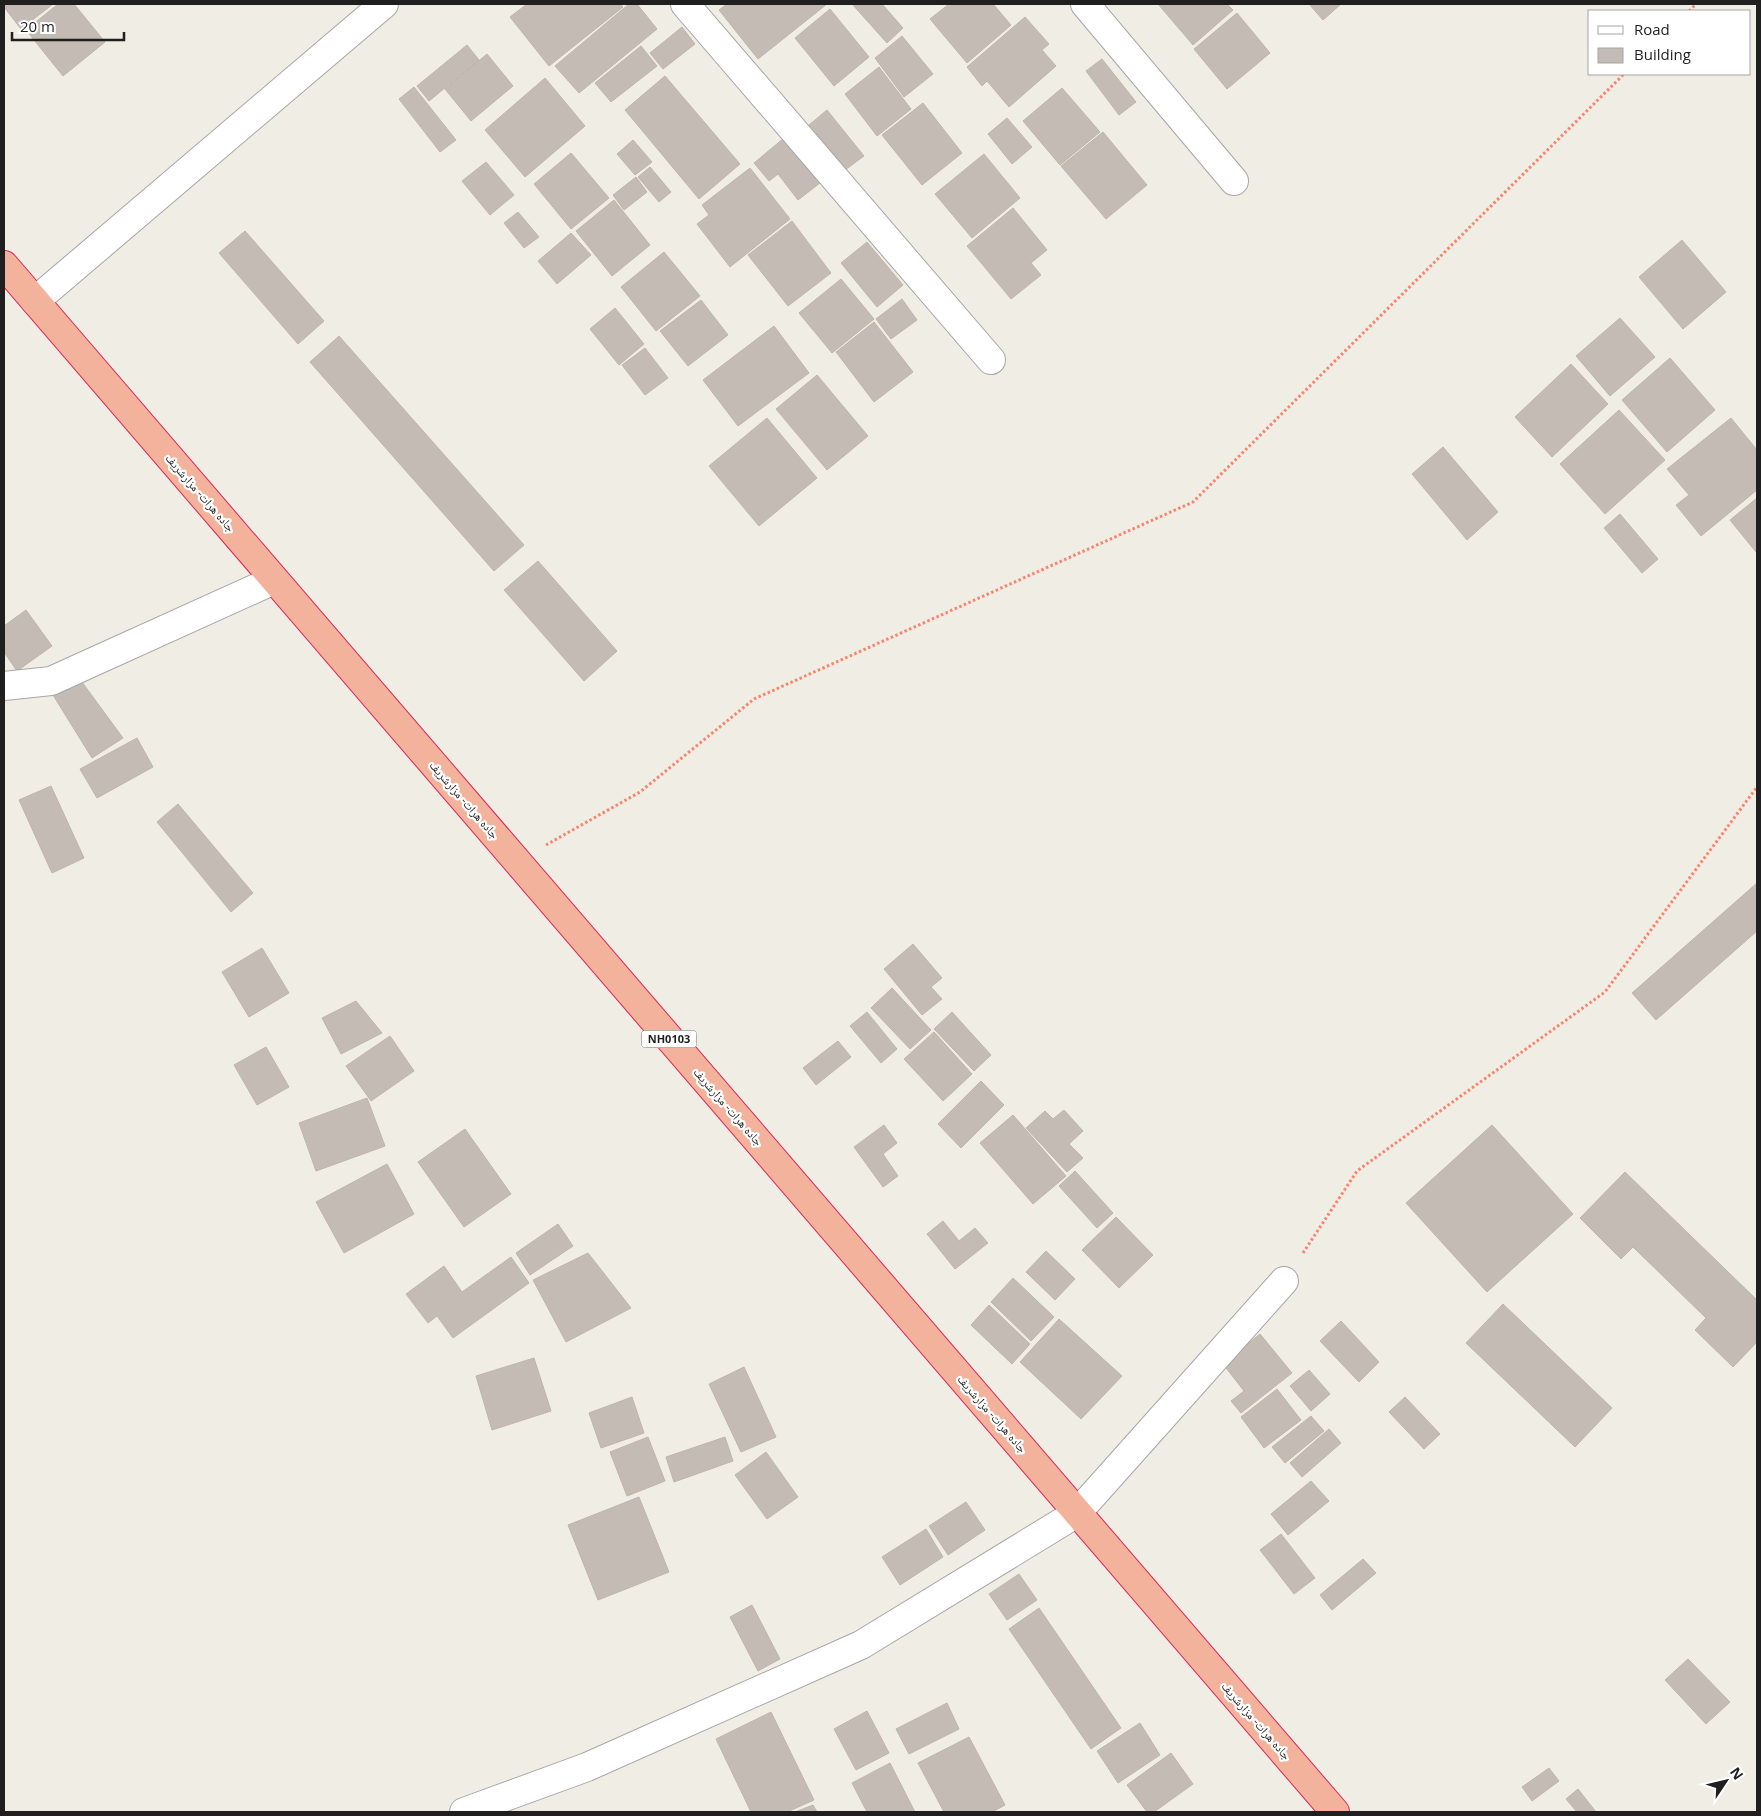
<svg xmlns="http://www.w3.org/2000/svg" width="1761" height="1816" font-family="'Open Sans','Noto Naskh Arabic',sans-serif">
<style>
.building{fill:#c4bcb4;stroke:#c1b4a7}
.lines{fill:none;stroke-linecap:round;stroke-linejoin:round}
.minor-casing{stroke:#a6a6a6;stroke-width:30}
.tertiary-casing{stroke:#a6a6a6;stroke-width:30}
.trunk-casing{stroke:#db2559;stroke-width:30}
.path{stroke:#f9836c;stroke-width:3;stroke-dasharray:2.5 2.5;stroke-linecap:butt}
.minor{stroke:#fff;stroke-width:28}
.tertiary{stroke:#fff;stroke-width:28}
.trunk{stroke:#f2b29c;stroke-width:28}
.labels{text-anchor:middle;stroke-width:4.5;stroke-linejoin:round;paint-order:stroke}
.shield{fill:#fff;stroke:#626262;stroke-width:1}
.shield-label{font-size:11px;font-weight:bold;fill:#1f1f1f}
.street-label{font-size:12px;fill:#1f1f1f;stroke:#fff}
</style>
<rect width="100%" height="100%" fill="#f0ede5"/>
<path class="building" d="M6,4H53L21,29L4,7Z
M58,4H74L105,42L63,76L26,30Z
M527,4H620L623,7L549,66L510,17Z
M629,4H637L657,29L579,93L555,66Z
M727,4H827L758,59L719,10Z
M852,4H882L903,28L887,43Z
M949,4H993L1011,25L967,63L930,19Z
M1158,4H1227L1233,10L1193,45Z
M1309,4H1341L1323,20Z
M830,9L869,57L834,86L795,38Z
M1237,13L1270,53L1227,89L1194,49Z
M1025,17L1049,44L1042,50L1056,66L1009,107L987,81L982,86L967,67Z
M682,27L695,44L663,69L650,53Z
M902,36L933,74L904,97L875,58Z
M467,45L479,60L429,101L417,86Z
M641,46L657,66L611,102L595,83Z
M487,54L513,86L471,121L445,89Z
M1102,59L1136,102L1119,115L1086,71Z
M879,67L911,109L877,136L845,94Z
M665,76L740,164L699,199L625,110Z
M545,78L585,126L525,177L485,130Z
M414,87L456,140L440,152L399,99Z
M1062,88L1100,132L1060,165L1023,121Z
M923,103L962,153L922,185L882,135Z
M827,110L864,156L845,170L809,125Z
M1007,118L1032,147L1012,164L988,134Z
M1103,132L1147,185L1106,219L1061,166Z
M784,138L820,183L798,200L778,174L769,181L754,163Z
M633,140L652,162L635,175L617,154Z
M571,153L609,198L571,229L534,184Z
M984,154L1020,198L972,238L935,194Z
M486,162L514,195L490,215L462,181Z
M650,167L671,192L659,202L638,177Z
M750,168L790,219L730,267L697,224L709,215L702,205Z
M636,177L647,192L624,210L613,195Z
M614,200L650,245L612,276L576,231Z
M1013,208L1047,250L1031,263L1041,275L1011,299L967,246Z
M518,212L539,237L524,248L504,223Z
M792,221L831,273L788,306L748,255Z
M245,231L324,321L298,344L219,253Z
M571,233L591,255L557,284L538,261Z
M1682,240L1726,292L1683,329L1639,277Z
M867,242L903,285L877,307L841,263Z
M664,252L700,296L656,331L621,287Z
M841,279L874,319L832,353L799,313Z
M902,299L917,320L891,339L876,319Z
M701,300L728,335L688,366L660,331Z
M615,308L644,344L619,365L590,329Z
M1620,318L1655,357L1610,396L1576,356Z
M874,322L913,372L874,402L836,352Z
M774,326L809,373L738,426L703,380Z
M339,336L524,545L494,571L310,362Z
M645,348L668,378L645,395L622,365Z
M1670,358L1715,410L1667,452L1622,400Z
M1571,364L1608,404L1552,457L1515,417Z
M817,375L868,436L827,470L776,409Z
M1619,410L1665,460L1605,514L1560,464Z
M767,418L817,478L759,526L709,466Z
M1731,418L1757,450V490L1701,536L1676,505L1689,495L1667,469Z
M1443,447L1498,512L1467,540L1412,474Z
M1757,498V550L1756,552L1730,520Z
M1620,514L1658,559L1642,573L1604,528Z
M538,561L617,651L584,681L504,590Z
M26,610L52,646L17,671L4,652V626Z
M79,678L123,738L92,758L53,695Z
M137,738L153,767L97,798L80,769Z
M51,786L84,858L52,873L19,800Z
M178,804L253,893L231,912L157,822Z
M1757,883V931L1656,1020L1632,993Z
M913,944L942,978L931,987L942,999L922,1015L884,969Z
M262,948L289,993L249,1017L222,972Z
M892,988L931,1030L910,1049L871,1008Z
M356,1001L382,1033L341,1054L322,1018Z
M867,1012L897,1049L881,1063L850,1026Z
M952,1012L991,1055L974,1071L934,1029Z
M934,1032L972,1074L943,1101L904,1059Z
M390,1036L414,1071L371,1101L346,1066Z
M838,1041L851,1057L816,1085L803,1068Z
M266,1047L289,1087L257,1105L234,1065Z
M981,1081L1004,1105L961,1148L938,1124Z
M367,1098L385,1146L316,1171L299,1123Z
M1064,1110L1083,1131L1069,1144L1083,1158L1067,1172L1026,1128L1045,1111L1053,1119Z
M1013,1115L1066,1176L1033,1204L980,1143Z
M884,1125L897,1143L883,1154L898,1176L883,1187L854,1147Z
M1492,1125L1573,1214L1487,1292L1406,1203Z
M465,1129L511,1194L464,1227L418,1162Z
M387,1164L414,1214L344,1253L316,1202Z
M1075,1171L1113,1213L1097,1228L1059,1186Z
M1625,1172L1757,1300V1342L1733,1367L1695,1330L1706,1318L1633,1247L1621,1259L1580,1218Z
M1116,1217L1153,1255L1119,1288L1082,1250Z
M943,1221L959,1241L975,1228L988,1243L955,1269L927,1234Z
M558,1224L573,1246L530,1275L516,1253Z
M1046,1251L1075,1279L1055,1300L1026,1272Z
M588,1253L631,1308L566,1342L533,1280Z
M511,1257L529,1283L453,1338L437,1316L428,1323L406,1294L444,1266L462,1292Z
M1013,1278L1054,1317L1031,1341L991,1302Z
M1503,1304L1612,1408L1575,1447L1466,1343Z
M989,1305L1030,1344L1012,1364L971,1325Z
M1059,1319L1122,1376L1081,1419L1020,1362Z
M1341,1321L1379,1362L1359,1382L1320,1341Z
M1260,1334L1292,1373L1241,1413L1231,1401L1244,1391L1223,1364Z
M534,1358L551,1411L492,1430L476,1376Z
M744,1367L776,1437L741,1452L709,1384Z
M1309,1370L1330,1394L1311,1411L1290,1386Z
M1277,1389L1301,1420L1264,1448L1241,1417Z
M632,1397L644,1433L601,1448L589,1413Z
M1405,1397L1440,1434L1424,1449L1389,1412Z
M1311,1416L1324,1431L1285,1463L1272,1447Z
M1329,1429L1341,1443L1302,1477L1290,1463Z
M648,1437L665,1481L627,1496L610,1452Z
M725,1437L733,1461L674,1482L666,1457Z
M766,1452L798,1497L767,1519L735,1475Z
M1311,1481L1329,1501L1288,1535L1271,1514Z
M639,1497L669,1572L598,1600L568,1525Z
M966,1502L985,1530L948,1555L929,1526Z
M926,1529L943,1557L900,1585L882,1557Z
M1281,1534L1315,1578L1294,1594L1260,1550Z
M1363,1559L1376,1573L1332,1610L1320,1595Z
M1019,1574L1037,1600L1007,1620L989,1594Z
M752,1605L780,1659L758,1671L730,1617Z
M1039,1608L1121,1728L1091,1749L1009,1629Z
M1688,1659L1730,1702L1706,1724L1665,1680Z
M947,1703L959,1729L909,1754L896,1729Z
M867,1711L889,1753L856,1770L834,1729Z
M771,1712L814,1800L787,1812H751L716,1739Z
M1140,1723L1160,1755L1118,1783L1097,1751Z
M969,1737L1005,1805L992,1812H944L918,1763Z
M1171,1753L1193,1784L1154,1812H1147L1127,1785Z
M890,1763L915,1812H867L852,1783Z
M1549,1768L1559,1781L1532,1801L1522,1787Z
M1578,1789L1596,1812H1577L1566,1799Z
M813,1805L817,1812H795Z"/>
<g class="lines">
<defs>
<path id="minor" d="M685,4L991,360
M1085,4L1234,181
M35,301L384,4
M464,1812L587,1767L861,1645L1077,1513L1284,1281"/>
<path id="tertiary" d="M4,686L51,681L274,580"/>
<path id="trunk" d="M4,265L1335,1812"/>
</defs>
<use href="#minor" class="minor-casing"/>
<use href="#tertiary" class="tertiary-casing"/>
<use href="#trunk" class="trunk-casing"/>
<path class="path" d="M1689,11L1696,4
M546,845L640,792L754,699L1193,502L1624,74
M1303,1253L1357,1171L1605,992L1757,787"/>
<use href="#minor" class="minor"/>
<use href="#tertiary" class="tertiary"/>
<use href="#trunk" class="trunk"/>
</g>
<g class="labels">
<rect class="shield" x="641.5" y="1030.5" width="55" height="17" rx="4"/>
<g class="shield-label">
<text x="669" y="1043">NH0103</text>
</g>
<g class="street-label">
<text transform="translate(200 493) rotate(49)" y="4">جاده هرات- مزارشریف</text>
<text transform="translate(464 800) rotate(49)" y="4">جاده هرات- مزارشریف</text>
<text transform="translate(728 1107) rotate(49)" y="4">جاده هرات- مزارشریف</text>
<text transform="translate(992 1414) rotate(49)" y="4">جاده هرات- مزارشریف</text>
<text transform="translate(1256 1721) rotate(49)" y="4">جاده هرات- مزارشریف</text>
</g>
</g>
<rect width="1761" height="1816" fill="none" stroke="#1f1f1f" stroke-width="10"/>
<rect x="1588" y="10" width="162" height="65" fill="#ffffff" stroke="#a5a5a5"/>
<rect x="1598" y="26" width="25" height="8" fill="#ffffff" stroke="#a5a5a5"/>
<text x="1634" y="35" font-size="15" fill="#1f1f1f">Road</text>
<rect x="1598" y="48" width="25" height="15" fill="#c4bcb4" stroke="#a5a5a5"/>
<text x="1634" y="60" font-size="15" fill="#1f1f1f">Building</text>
<g transform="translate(1726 1781) rotate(55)" stroke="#ffffff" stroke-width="4" paint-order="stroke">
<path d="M0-4L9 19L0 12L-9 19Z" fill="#1f1f1f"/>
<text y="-8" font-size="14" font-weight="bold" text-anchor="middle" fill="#1f1f1f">N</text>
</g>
<path d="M12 32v8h112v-8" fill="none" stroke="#1f1f1f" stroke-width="2.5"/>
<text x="20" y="32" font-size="15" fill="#1f1f1f" stroke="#ffffff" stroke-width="4" paint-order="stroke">20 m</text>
</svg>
